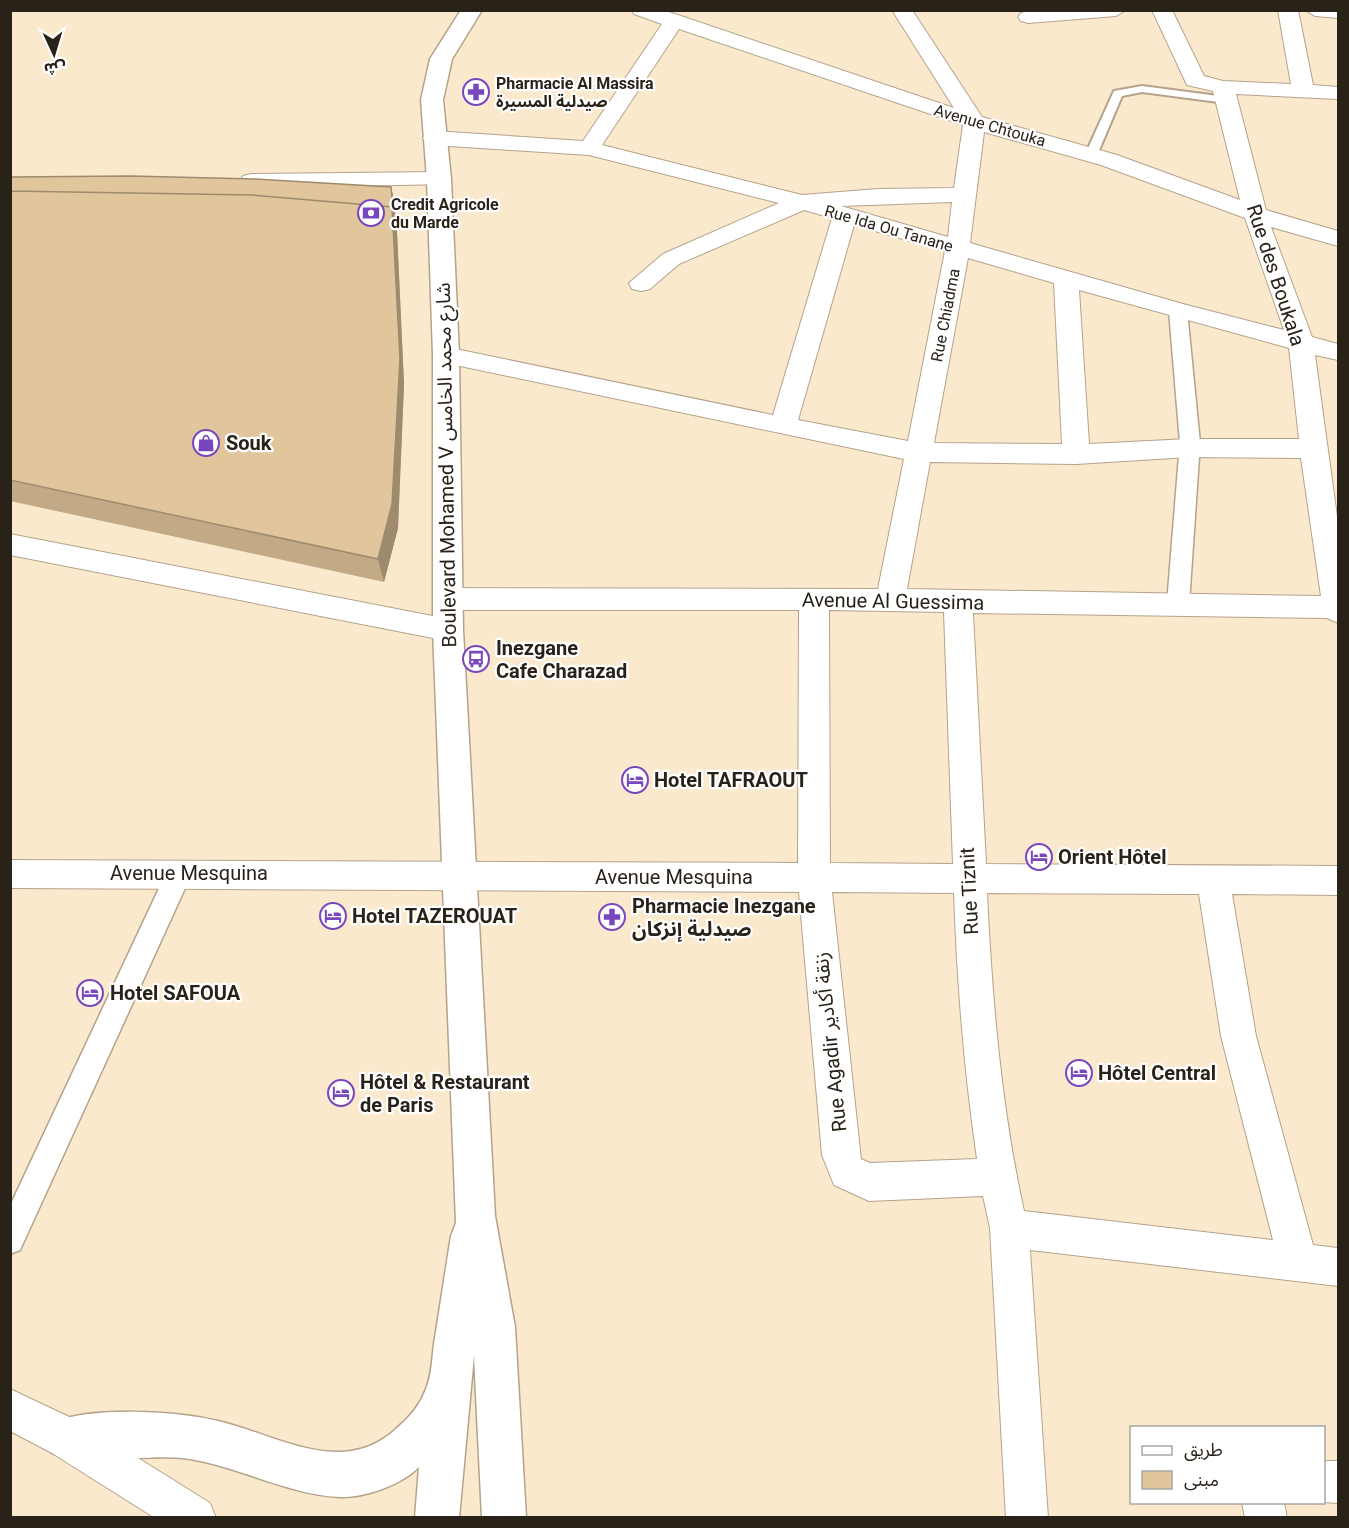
<svg xmlns="http://www.w3.org/2000/svg" width="1349" height="1528" font-family="Roboto,'Noto Sans Arabic',sans-serif">
<style>
.lines{fill:none;stroke-linecap:round;stroke-linejoin:round}
.service-casing{stroke:#b4a38a;stroke-width:4}
.pedestrian-casing{stroke:#b4a38a;stroke-width:3}
.minor-casing{stroke:#b4a38a;stroke-width:2}
.tertiary-casing{stroke:#b4a38a;stroke-width:3}
.service{fill:#fff;fill-rule:evenodd}
.pedestrian{fill:#fff;fill-rule:evenodd}
.minor{fill:#fff;fill-rule:evenodd}
.tertiary{fill:#fff;fill-rule:evenodd}
.wall{fill:#c2aa87}
.shaded-wall{fill:#9e8b6e}
.building{fill:#e1c69d;stroke:#9e8b6e;stroke-width:1.5}
.labels{text-anchor:middle;stroke-width:4.5;stroke-linejoin:round;paint-order:stroke}
.far-poi-label{font-size:16px;font-weight:bold;fill:#292219;stroke:#fff;text-anchor:start}
.far-street-label{font-size:16px;fill:#292219;stroke:#fff}
.street-label{font-size:20px;fill:#292219;stroke:#fff}
.poi-label{font-size:20px;font-weight:bold;fill:#292219;stroke:#fff;text-anchor:start}
</style>
<rect width="100%" height="100%" fill="#fbe9ce"/>
<g class="lines">
<defs>
<path id="service" d="M1142,86L1226,97L1232,100L1226,103L1142,92L1122,96L1097,155L1087,157L1085,155L1114,91Z"/>
<path id="pedestrian" d="M1178,305L1185,307L1187,311L1200,443L1189,604L1186,610L1178,613L1170,610L1167,604L1180,443L1169,311L1171,307Z
M179,862L188,865L192,873L20,1250L10,1254V1206L170,865Z"/>
<path id="minor" d="M631,10H663L954,108L892,10H912L982,117L1117,155L1240,200L1213,91L1187,85L1152,10H1172L1204,76L1223,81L1291,84L1278,10H1298L1313,85L1338,87V99L1236,94L1266,210L1338,231V246L1271,227L1312,337L1338,344V360L1315,355L1338,524V623L1327,618L973,613L986,864L1338,866V895L1232,894L1256,1036L1313,1245L1338,1248V1286L1030,1250L1048,1518H1006L990,1228L983,1196L869,1201L834,1185L822,1155L799,892L10,888V860L798,863L799,610H448L438,607L433,599L438,591L448,588L878,589L904,459L446,363L437,361L433,355L437,349L446,347L773,415L832,218L804,210L679,264L650,289L641,291L632,289L629,283L663,254L779,203L589,155L434,145L426,143L423,138L426,133L434,131L583,141L662,24L634,14ZM679,29L963,125L954,188L878,189L802,195L602,145ZM984,132L1101,165L1245,218L1284,330L1183,304L970,243ZM952,202L948,237L841,206ZM854,225L945,251L908,441L798,420ZM968,258L1054,283L1062,444L934,443ZM1079,290L1289,348L1299,439H1189L1089,444ZM1189,457L1301,458L1321,596L907,589L930,462L1076,464ZM829,610L944,612L953,864L830,863ZM832,892L954,893C957,982 964,1070 977,1159L870,1163L861,1159ZM987,893L1199,894L1221,1036L1273,1240L1024,1211C1001,1106 992,999 987,893Z
M1033,10H1126L1116,16L1028,23L1021,21L1018,17L1021,13Z
M1305,10H1338V18L1315,16Z
M439,172L447,174L450,179L447,184L251,188L243,186L240,181L243,176L251,174Z
M10,534L448,619L458,622L463,630L458,638L448,641L10,555Z
M10,1389L82,1423L210,1503L216,1518H155L52,1453L10,1431Z
M1324,1461H1338V1503L1323,1502Z
M1242,1502H1284L1287,1518H1245Z"/>
<path id="tertiary" d="M461,10H482L452,59L443,100L451,179L459,355L463,630L495,1216L515,1327L526,1518H482L474,1355L459,1518H415L419,1467C401,1485 365,1498 339,1497C285,1494 237,1465 183,1458C144,1454 86,1467 52,1453L45,1438L52,1423C91,1406 176,1411 218,1421C278,1435 343,1479 397,1428C410,1417 420,1405 426,1389C432,1375 432,1358 434,1344C440,1308 445,1272 451,1236L456,1223L433,630V355L427,179L421,100L430,59Z"/>
</defs>
<use href="#service" class="service-casing"/>
<use href="#pedestrian" class="pedestrian-casing"/>
<use href="#minor" class="minor-casing"/>
<use href="#tertiary" class="tertiary-casing"/>
<use href="#service" class="service"/>
<use href="#pedestrian" class="pedestrian"/>
<use href="#minor" class="minor"/>
<use href="#tertiary" class="tertiary"/>
</g>
<path class="wall" d="M10,177L391,187L394,200L397,232L404,384L398,528L384,582L10,501Z"/>
<path class="shaded-wall" d="M391,187L394,200L397,232L404,384L398,528L384,582L378,559Z"/>
<path class="building" d="M130,176L255,179L391,187L394,219L392,207L252,195L10,191V177Z
M10,191L252,195L392,207L400,359L392,504L378,559L10,480Z"/>
<defs>
<symbol id="pharmacy-ring" viewBox="-11 -11 22 22"><circle r="9.5" fill="#fff" stroke="#7846bd" stroke-width="1.5"/><path d="M-2-6h4v4h4v4h-4v4h-4v-4h-4v-4h4Z" fill="#7846bd"/></symbol>
<symbol id="bank-ring" viewBox="-11 -11 22 22"><circle r="9.5" fill="#fff" stroke="#7846bd" stroke-width="1.5"/><path d="M-6-4H6V4H-6ZM0-2.3a2.3 2.3 0 1 0 0 4.6a2.3 2.3 0 1 0 0-4.6Z" fill="#7846bd"/></symbol>
<symbol id="shop-ring" viewBox="-11 -11 22 22"><circle r="9.5" fill="#fff" stroke="#7846bd" stroke-width="1.5"/><path d="M-5-2.5h2.3a2.7 3.5 0 0 1 5.4 0H5L5.5 6h-11ZM-1.5-2.5h3a1.5 2.3 0 0 0-3 0Z" fill="#7846bd"/></symbol>
<symbol id="bus-ring" viewBox="-11 -11 22 22"><circle r="9.5" fill="#fff" stroke="#7846bd" stroke-width="1.5"/><path d="M-5-6H5V4H4V6H2V4H-2V6H-4V4H-5ZM-3.5-4V0h7V-4ZM-3.5 1.2v1.5H-2V1.2ZM2 1.2v1.5H3.5V1.2Z" fill="#7846bd"/></symbol>
<symbol id="hotel-ring" viewBox="-11 -11 22 22"><circle r="9.5" fill="#fff" stroke="#7846bd" stroke-width="1.5"/><path d="M-6-4.5h1.5V1H6V5H4.5V3h-9V5H-6ZM-4 0a1.8 1.8 0 1 1 3.6 0ZM.5 0V-2.5h3Q6-2.5 6 0Z" fill="#7846bd"/></symbol>
</defs>
<g fill-rule="evenodd">
<use href="#pharmacy-ring" x="461" y="77" width="30" height="30"/>
<use href="#bank-ring" x="356" y="198" width="30" height="30"/>
<use href="#shop-ring" x="191" y="428" width="30" height="30"/>
<use href="#bus-ring" x="461" y="644" width="30" height="30"/>
<use href="#hotel-ring" x="620" y="765" width="30" height="30"/>
<use href="#hotel-ring" x="1024" y="842" width="30" height="30"/>
<use href="#hotel-ring" x="318" y="901" width="30" height="30"/>
<use href="#pharmacy-ring" x="597" y="902" width="30" height="30"/>
<use href="#hotel-ring" x="75" y="978" width="30" height="30"/>
<use href="#hotel-ring" x="1064" y="1058" width="30" height="30"/>
<use href="#hotel-ring" x="326" y="1078" width="30" height="30"/>
</g>
<g class="labels">
<g class="far-poi-label">
<text x="496" y="89">Pharmacie Al Massira<tspan x="496" dy="18">صيدلية المسيرة</tspan></text>
<text x="391" y="210">Credit Agricole<tspan x="391" dy="18">du Marde</tspan></text>
</g>
<g class="far-street-label">
<text transform="translate(990 125) rotate(16)" y="6">Avenue Chtouka</text>
<text transform="translate(889 228) rotate(16)" y="6">Rue Ida Ou Tanane</text>
<text transform="translate(945 315) rotate(-79)" y="6">Rue Chiadma</text>
</g>
<g class="street-label">
<text transform="translate(1276 275) rotate(72)" y="7">Rue des Boukala</text>
<text transform="translate(446 465) rotate(-91)" y="7">Boulevard Mohamed V شارع محمد الخامس</text>
<text transform="translate(893 601) rotate(1)" y="7">Avenue Al Guessima</text>
<text x="189" y="880">Avenue Mesquina</text>
<text x="674" y="884">Avenue Mesquina</text>
<text transform="translate(969 891) rotate(-93)" y="7">Rue Tiznit</text>
<text transform="translate(830 1042) rotate(-96)" y="7">Rue Agadir زنقة أكادير</text>
</g>
<g class="poi-label">
<text x="226" y="450">Souk</text>
<text x="496" y="655">Inezgane<tspan x="496" dy="23">Cafe Charazad</tspan></text>
<text x="654" y="787">Hotel TAFRAOUT</text>
<text x="1058" y="864">Orient Hôtel</text>
<text x="632" y="913">Pharmacie Inezgane<tspan x="632" dy="23">صيدلية إنزكان</tspan></text>
<text x="352" y="923">Hotel TAZEROUAT</text>
<text x="110" y="1000">Hotel SAFOUA</text>
<text x="1098" y="1080">Hôtel Central</text>
<text x="360" y="1089">Hôtel &amp; Restaurant<tspan x="360" dy="23">de Paris</tspan></text>
</g>
</g>
<rect width="1349" height="1528" fill="none" stroke="#292219" stroke-width="24"/>
<rect x="1130" y="1426" width="195" height="78" fill="#ffffff" stroke="#a9a7a3" stroke-width="1.5"/>
<rect x="1142" y="1446" width="30" height="9" fill="#ffffff" stroke="#a9a7a3" stroke-width="1.5"/>
<text x="1184" y="1456" font-size="18" fill="#292219">طريق</text>
<rect x="1142" y="1471" width="30" height="18" fill="#e1c69d" stroke="#a9a7a3" stroke-width="1.5"/>
<text x="1184" y="1486" font-size="18" fill="#292219">مبنى</text>
<g transform="translate(54 54) rotate(176)" stroke="#ffffff" stroke-width="4.5" paint-order="stroke">
<path d="M0-4.5L10 22L0 15L-10 22Z" fill="#292219"/>
<text y="-9" font-size="16" font-weight="bold" text-anchor="middle" fill="#292219">ش</text>
</g>
</svg>
